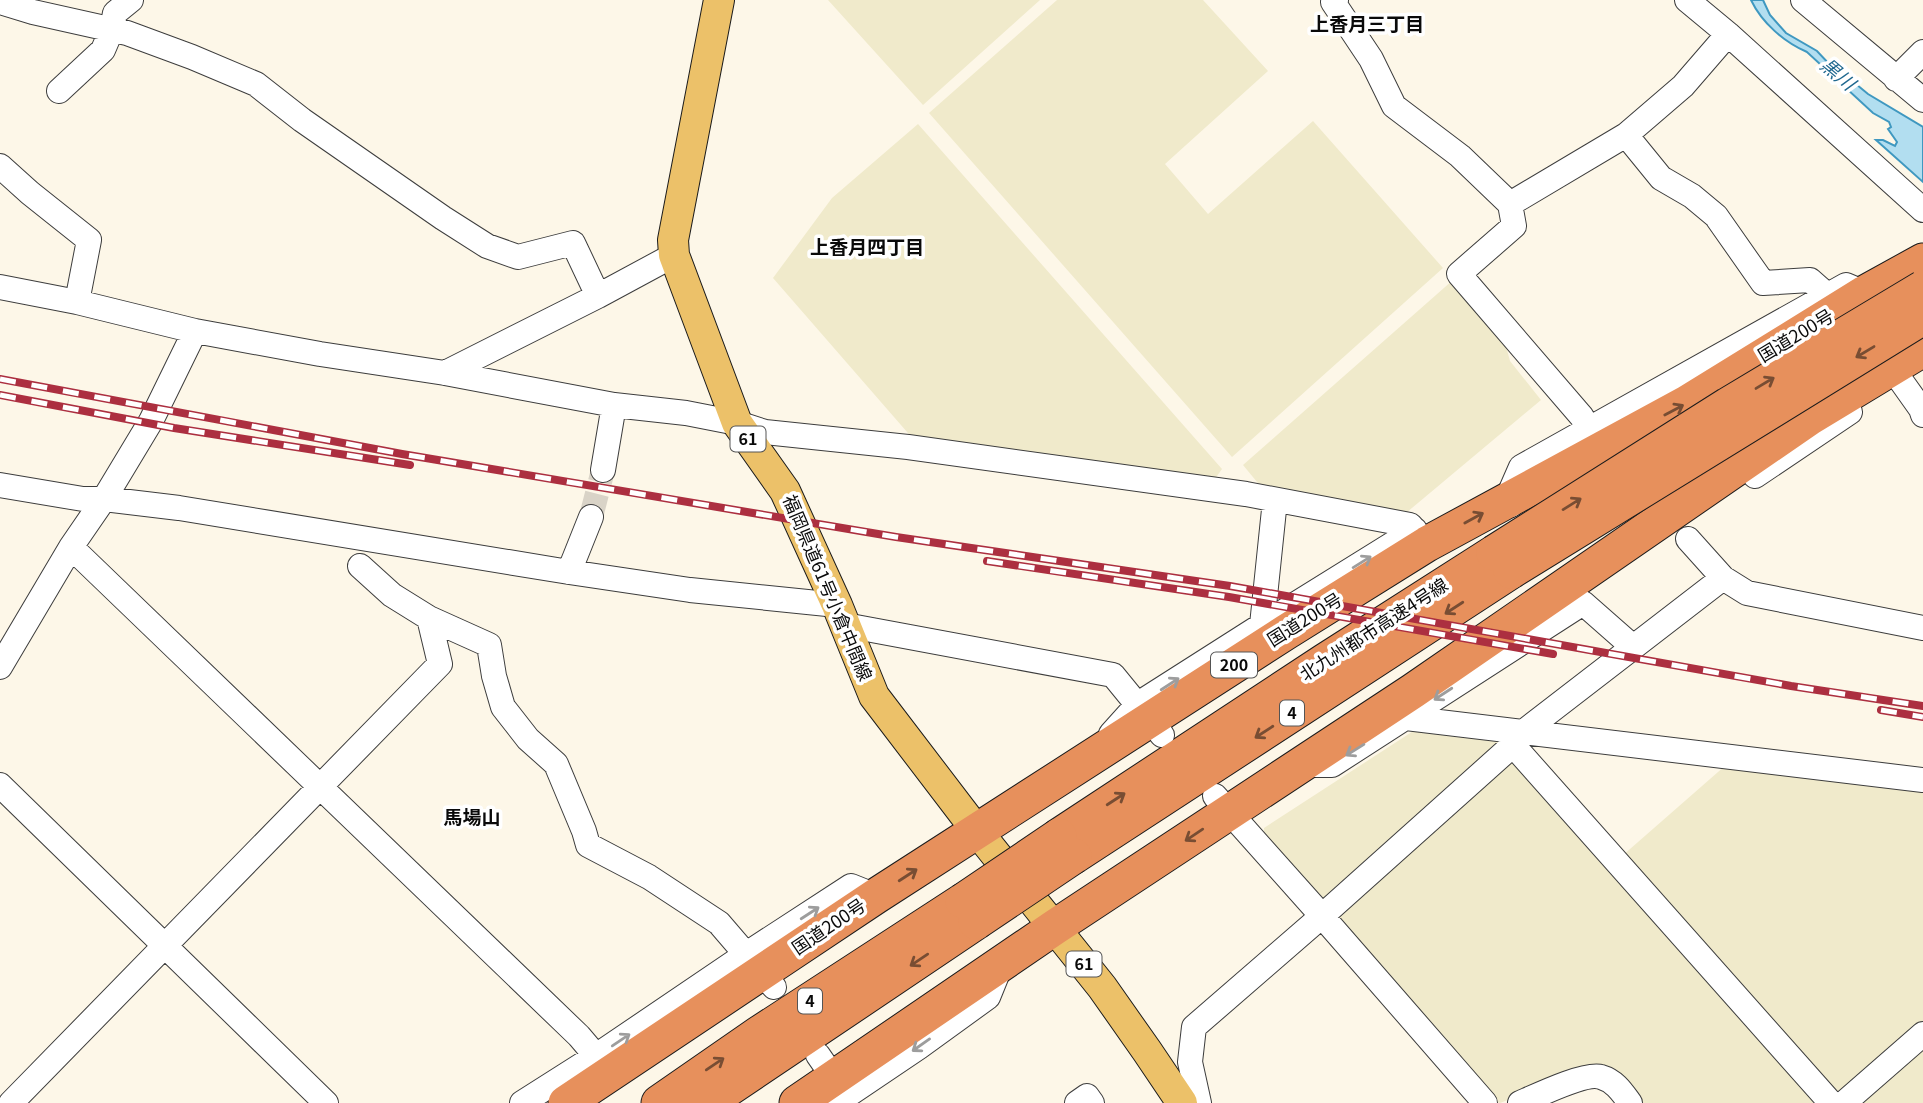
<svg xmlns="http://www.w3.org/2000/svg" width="1923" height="1103" font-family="Georgia,'Noto Sans JP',serif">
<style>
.farmland{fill:#f0eacb}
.water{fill:#b2def0;stroke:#3f98c0;stroke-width:2}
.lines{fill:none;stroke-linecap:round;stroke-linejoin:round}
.minor-tunnel{stroke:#d9d3c7;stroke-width:24;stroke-dasharray:24 12;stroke-linecap:butt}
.minor-casing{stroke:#3d3d3d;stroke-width:26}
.major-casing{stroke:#1b1b1b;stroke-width:32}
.highway-casing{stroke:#1b1b1b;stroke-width:37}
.minor{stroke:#fff;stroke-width:24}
.major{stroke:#ecc169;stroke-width:30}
.highway{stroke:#e7905c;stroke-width:35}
.rail-casing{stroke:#ac2f40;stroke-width:8}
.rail{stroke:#fff;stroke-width:5;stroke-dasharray:16;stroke-linecap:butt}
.highway-bridge-casing{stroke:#1b1b1b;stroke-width:37;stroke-linecap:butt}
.highway-bridge{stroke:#e7905c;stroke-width:35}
.oneway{stroke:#784d33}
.oneway2{stroke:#9d9d9d}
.labels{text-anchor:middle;stroke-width:7;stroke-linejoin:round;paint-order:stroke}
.shield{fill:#fff;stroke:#545454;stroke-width:2}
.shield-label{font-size:16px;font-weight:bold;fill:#0a0a0a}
.street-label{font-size:18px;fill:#0a0a0a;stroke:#fff}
.neighbourhood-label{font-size:19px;font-weight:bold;fill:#0a0a0a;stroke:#fff}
.water-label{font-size:19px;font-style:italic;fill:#1f688f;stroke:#fff}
</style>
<rect width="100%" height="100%" fill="#fdf7e8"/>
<path class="farmland" d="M828,0H1040L923,105Z
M1057,0H1203L1268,71L1165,164L1208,214L1313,121L1443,268L1232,457L929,113Z
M918,124L1222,469L1212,483L914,440L773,278L832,198Z
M1453,280L1504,339L1510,361L1541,400L1406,513L1262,488L1243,465Z
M1418,728L1499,739L1503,745L1321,904L1264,839V828Z
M1513,754L1822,1103H1639L1579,1072L1500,1103L1493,1101L1330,916Z
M1726,765L1923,792V1023L1838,1099L1622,856Z
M1923,1046V1103H1858Z"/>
<path class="water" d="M1751,0H1763L1770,15L1786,33L1817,51L1831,66L1845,75L1868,94L1923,127V182L1876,140H1883L1895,146L1897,142L1888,129L1891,127L1889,122L1873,113L1807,52C1784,42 1762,23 1751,0Z"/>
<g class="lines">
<path class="minor-tunnel" d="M591,517L603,470"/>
<defs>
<path id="minor" d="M1336,0L1333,2L1371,59L1394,106L1460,156L1510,204
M1687,0L1728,34L1923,210
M1803,0L1923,100
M0,2L33,12L127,33L192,57L256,84L302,120L443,218L487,246L518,257L573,243L598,296
M1896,79L1923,52
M59,91L103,50L112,29L115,13L131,0
M1626,135L1661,178L1692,196L1716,216L1763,283L1810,280L1827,295
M0,166L30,193L89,240L77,302
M0,287L77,302L195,331L320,354L445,373L614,405L686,413L737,423L765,432L908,447L1246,494L1410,525L1427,544
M445,373L598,296L674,255
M1899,378L1921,409L1923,415
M1582,417L1459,274L1514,226L1510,204L1626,135L1683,86L1728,34
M603,470L614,405
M1755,476L1850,412
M0,485L83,499H104L179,508L569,572L690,590L837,605
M1511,505L1507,499L1521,467L1846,285L1865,293
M1688,539L1723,578L1747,593L1923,628
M71,547L579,1036L596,1056
M360,566L392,595L429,618L489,645L494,676L503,707L528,739L556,764L584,831L588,845L649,877L719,923L774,987
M569,572L591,517
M845,625L1113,675L1162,735
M1262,625L1275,500
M0,667L71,547L104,499L151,421L195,331
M1406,718L1923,780
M1111,734L1138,704L1262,625L1415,530
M1513,745L1831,1103
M1314,765H1332L1583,603L1633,647
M0,785L326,1103
M1215,796L1322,916L1485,1103
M818,1055L843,1091
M11,1103L440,664L429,618
M522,1103L596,1056L745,955L851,886L876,896
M836,1103L919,1047L988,997L1001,965
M1077,1103L1087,1096L1092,1103
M1199,1103L1190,1062L1194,1027L1322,916L1513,745L1522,733L1723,578
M1520,1103C1536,1096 1586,1072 1601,1077C1615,1081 1622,1092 1630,1103
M1844,1103L1923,1034"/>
<path id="major" d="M719,0L673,240L674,255L737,423L785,491L837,605L874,696L977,831L1102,987L1147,1051L1182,1103"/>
<path id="highway" d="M1059,836L1325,661L1494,553
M1074,856L1511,571
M566,1103L876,896L1286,632L1427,544L1687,403L1865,293L1923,261
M659,1103L760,1033L963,901
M707,1103L976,922
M797,1103L1055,927L1413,691L1809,418L1923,349"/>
</defs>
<use href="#minor" class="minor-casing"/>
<use href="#major" class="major-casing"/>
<use href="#highway" class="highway-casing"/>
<use href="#minor" class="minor"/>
<use href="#major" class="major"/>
<use href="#highway" class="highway"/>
<defs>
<path id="rail" d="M0,379L402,454L896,537L1230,586L1791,686L1923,706
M0,395L174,428L410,465
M987,561L1229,597L1553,654
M1881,710L1923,717"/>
</defs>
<use href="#rail" class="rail-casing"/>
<use href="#rail" class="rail"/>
<defs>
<path id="highway-bridge" d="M1494,553L1728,405L1923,288
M1511,571L1923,317
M963,901L1059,836
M976,922L1074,856"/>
</defs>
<use href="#highway-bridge" class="highway-bridge-casing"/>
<use href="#highway-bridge" class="highway-bridge"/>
</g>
<defs><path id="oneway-shaft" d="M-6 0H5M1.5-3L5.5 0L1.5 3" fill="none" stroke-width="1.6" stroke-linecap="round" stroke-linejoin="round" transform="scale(1.75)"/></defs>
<g class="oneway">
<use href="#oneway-shaft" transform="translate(1865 352) rotate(149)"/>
<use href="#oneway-shaft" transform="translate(1765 383) rotate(-31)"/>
<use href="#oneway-shaft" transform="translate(1674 410) rotate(-28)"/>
<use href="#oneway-shaft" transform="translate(1572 504) rotate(-32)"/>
<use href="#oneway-shaft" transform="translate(1474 518) rotate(-29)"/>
<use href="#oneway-shaft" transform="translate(1454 608) rotate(147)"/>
<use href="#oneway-shaft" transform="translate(1264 732) rotate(147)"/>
<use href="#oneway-shaft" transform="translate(1116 799) rotate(-33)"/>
<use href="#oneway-shaft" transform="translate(1194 835) rotate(146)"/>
<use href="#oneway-shaft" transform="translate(908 875) rotate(-33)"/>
<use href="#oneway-shaft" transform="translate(919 960) rotate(146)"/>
<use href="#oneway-shaft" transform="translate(715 1064) rotate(-34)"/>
</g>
<g class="oneway2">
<use href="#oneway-shaft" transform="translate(1362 562) rotate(-32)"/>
<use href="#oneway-shaft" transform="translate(1170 684) rotate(-33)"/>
<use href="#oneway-shaft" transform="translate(1443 694) rotate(147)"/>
<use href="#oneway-shaft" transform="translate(1355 750) rotate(148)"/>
<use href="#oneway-shaft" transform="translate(810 913) rotate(-33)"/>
<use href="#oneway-shaft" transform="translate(621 1040) rotate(-34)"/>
<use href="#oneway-shaft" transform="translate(921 1045) rotate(145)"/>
</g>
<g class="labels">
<g class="shield">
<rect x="730.5" y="426.5" width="35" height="25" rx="5"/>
<rect x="1211" y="652.5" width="46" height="25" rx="5"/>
<rect x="1280" y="700.5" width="24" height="25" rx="5"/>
<rect x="1066.5" y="951.5" width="35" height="25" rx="5"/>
<rect x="798" y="988.5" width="24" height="25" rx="5"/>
</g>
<g class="shield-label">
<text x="748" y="445">61</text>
<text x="1234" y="671">200</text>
<text x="1292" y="719">4</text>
<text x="1084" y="970">61</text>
<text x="810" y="1007">4</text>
</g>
<g class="street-label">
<text transform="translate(1796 336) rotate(-31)" y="6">国道200号</text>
<text transform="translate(827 588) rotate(67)" y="6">福岡県道61号小倉中間線</text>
<text transform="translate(1305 620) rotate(-32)" y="6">国道200号</text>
<text transform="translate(1374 630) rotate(-33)" y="6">北九州都市高速4号線</text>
<text transform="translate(829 927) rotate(-34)" y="6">国道200号</text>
</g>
<g class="neighbourhood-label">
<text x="1367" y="31">上香月三丁目</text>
<text x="867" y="254">上香月四丁目</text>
<text x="472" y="824">馬場山</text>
</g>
<g class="water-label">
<text transform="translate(1838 74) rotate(40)" y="7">黒川</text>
</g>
</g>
</svg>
